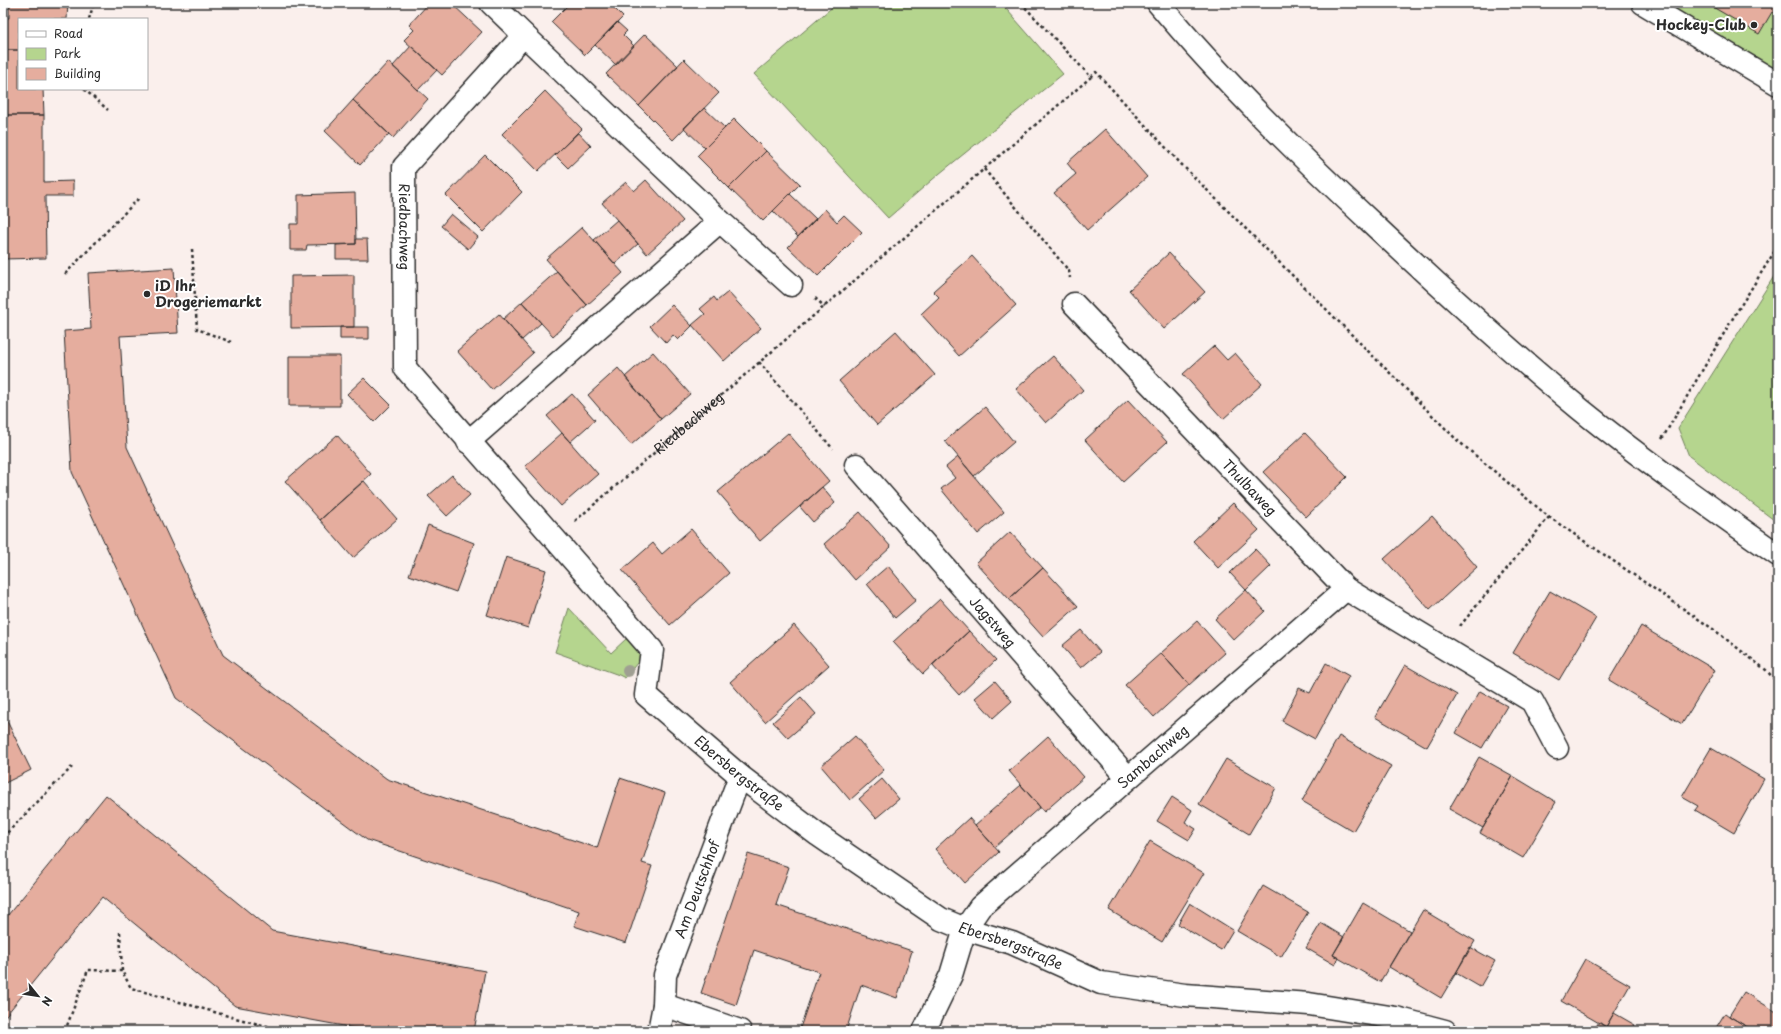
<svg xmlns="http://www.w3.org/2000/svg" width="1781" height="1034" font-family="'Playpen Sans',sans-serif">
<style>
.green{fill:#b5d58e;stroke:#70805c}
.building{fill:#e5ad9e;stroke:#2b2b2b}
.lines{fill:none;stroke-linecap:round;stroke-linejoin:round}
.pedestrian-casing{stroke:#2b2b2b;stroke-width:25}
.minor-casing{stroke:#2b2b2b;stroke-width:25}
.secondary-casing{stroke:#2b2b2b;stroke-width:25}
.path{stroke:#2b2b2b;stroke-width:2.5;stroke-dasharray:3 3;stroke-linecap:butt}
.pedestrian{stroke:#fff;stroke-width:22}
.minor{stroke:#fff;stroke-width:22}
.secondary{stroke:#fff;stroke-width:22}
.tree{fill:#9f9f92}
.poi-dot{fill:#2b2b2b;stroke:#fff;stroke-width:1.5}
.labels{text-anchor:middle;stroke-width:4;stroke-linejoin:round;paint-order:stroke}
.poi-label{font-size:14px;font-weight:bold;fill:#2b2b2b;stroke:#fff;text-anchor:end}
.street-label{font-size:14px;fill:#2b2b2b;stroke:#fff}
</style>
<rect width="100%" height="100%" fill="#faefec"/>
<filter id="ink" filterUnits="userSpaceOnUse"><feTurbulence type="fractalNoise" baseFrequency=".025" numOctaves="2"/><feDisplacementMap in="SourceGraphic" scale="8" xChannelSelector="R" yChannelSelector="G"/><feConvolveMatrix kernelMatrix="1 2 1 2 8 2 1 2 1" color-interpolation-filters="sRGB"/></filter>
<g filter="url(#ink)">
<path class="green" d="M837,3H1001L1063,74L939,174L888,218L754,74Z
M1652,3H1778V78Z
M1778,270V523L1689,456L1678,428Z
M569,608L611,653L627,638L645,653L625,678L619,675L555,652Z"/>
<path class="building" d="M9,3H68L67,19H19V50H3V18H9Z
M429,3H437L439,5L441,3H451L482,32L442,75L404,40L414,30L409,25Z
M570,3H609L623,17L585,55L551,22Z
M1706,3H1778V15L1772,12L1759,34Z
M617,22L627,31L623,35L634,46L616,65L595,45Z
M645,34L678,66L639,106L606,74Z
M411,46L437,70L418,90L393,66Z
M3,50H19V89H43L44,115H3Z
M684,59L719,93L673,140L639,106Z
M388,62L428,99L393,138L353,100Z
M545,91L582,129L538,171L502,134Z
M353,100L389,134L360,165L325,131Z
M704,108L725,128L705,148L684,128Z
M3,115H44V182L73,181V196H45L46,258L3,259Z
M734,119L766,151L729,188L697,156Z
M1105,129L1147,177L1087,230L1054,193L1076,174L1067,163Z
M578,132L591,146L568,168L555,155Z
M766,151L800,184L763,221L729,188Z
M485,155L522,192L483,232L446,195Z
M646,180L683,221L647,254L602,203L626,182L634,191Z
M355,193L356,244L307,245L306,250H290V224H298V195Z
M790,194L816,219L798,237L773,211Z
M825,209L837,222L844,215L862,232L818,276L788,247Z
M451,214L478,237L468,249L441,226Z
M617,220L638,244L615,264L594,240Z
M582,227L623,273L587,305L546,259Z
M356,239H367L368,259H336V245L356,244Z
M1169,253L1205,292L1164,329L1129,290Z
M972,256L1016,305L959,356L921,314L939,297L933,291Z
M174,268L178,333L120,336L127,447L223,655L387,779L597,848L620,778L665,793L642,863L652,866L626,943L574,926L579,911L367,840L176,698L72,472L64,331L91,329L88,273Z
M557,271L587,305L553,336L522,302Z
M354,275V327L291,328V276Z
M728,292L761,328L724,361L692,325L705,314L700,309L714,297L717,301Z
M522,302L541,323L522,340L503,319Z
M672,305L692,326L678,340L673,335L666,343L650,326Z
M499,314L533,353L492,390L457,351Z
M340,327H369V339H340Z
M896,331L935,375L877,425L839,381Z
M1214,346L1227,360L1235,353L1262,384L1223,419L1183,374Z
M653,352L690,394L661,419L625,377Z
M289,356H340V406H289Z
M1053,356L1083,390L1046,423L1016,389Z
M618,368L661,419L631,445L588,395Z
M364,378L391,405L374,422L347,394Z
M572,394L595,420L570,442L547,416Z
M1128,400L1167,442L1123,482L1085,440Z
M985,407L1014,442L974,476L945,441Z
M562,433L598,474L561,506L525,466Z
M788,433L829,481L760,541L718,492Z
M1305,433L1347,477L1306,517L1263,472Z
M337,435L371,474L320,520L285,481Z
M958,457L1004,512L978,534L941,489L955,478L946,467Z
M452,475L470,495L447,516L428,496Z
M364,481L397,519L353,558L320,520Z
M822,487L835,503L813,522L800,507Z
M1233,503L1259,530L1218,568L1193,541Z
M860,512L891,547L855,580L824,544Z
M1432,516L1477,567L1430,610L1384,559Z
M428,525L474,543L456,592L409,575Z
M691,529L729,573L670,625L622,570L653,543L662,554Z
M1010,532L1043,568L1009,599L976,563Z
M1255,549L1271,566L1246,590L1230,573Z
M506,557L546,570L528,628L487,615Z
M888,566L916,600L895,618L867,584Z
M1043,568L1078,606L1043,637L1009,599Z
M1246,590L1265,611L1234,640L1215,619Z
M1550,591L1596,618L1559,680L1513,653Z
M940,599L969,631L923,674L893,642Z
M1197,621L1225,653L1189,685L1161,653Z
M794,625L829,665L765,722L730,682Z
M1641,626L1715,670L1682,724L1609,680Z
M1081,630L1100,652L1081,668L1062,646Z
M969,631L996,660L959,695L932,665Z
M1161,653L1189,685L1154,717L1125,685Z
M1326,663L1349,676L1315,739L1282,721L1299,688L1310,693Z
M1405,665L1457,695L1427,747L1375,717Z
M995,681L1012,701L993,718L975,698Z
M1480,691L1507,706L1482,748L1456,733Z
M801,697L816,714L788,738L773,722Z
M5,717L31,770L3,784V719Z
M855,736L884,770L850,800L821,766Z
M1048,736L1084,777L1044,812L1009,771Z
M1339,736L1391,766L1353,831L1302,801Z
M1711,748L1764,779L1734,833L1695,810L1698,806L1682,797Z
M1479,757L1513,776L1483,828L1449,809Z
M1226,759L1276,788L1249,834L1199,804Z
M1513,776L1556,802L1523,858L1480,833Z
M882,779L899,799L876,818L859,799Z
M1021,785L1040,807L995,847L975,825Z
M106,795L272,931L485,971L474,1031H371L235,1006L102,897L3,1019V921Z
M1172,797L1192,810L1185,822L1196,829L1189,840L1157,821Z
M969,818L999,852L965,883L935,849Z
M1150,841L1204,873L1162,942L1109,910Z
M748,854L789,867L776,905L912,951L897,998L861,985L846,1031H799L819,972L754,950L736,1005L701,993Z
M1263,886L1308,912L1281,957L1237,931Z
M1190,903L1233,930L1221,950L1178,924Z
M1363,903L1410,931L1380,982L1333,955Z
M1423,910L1475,941L1441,998L1389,967Z
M1778,920V935L1771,931Z
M1321,923L1344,937L1333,955L1339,958L1335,965L1306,948Z
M1470,947L1495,961L1480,987L1456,973Z
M1585,959L1630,985L1606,1027L1561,1001Z
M1744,992L1778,1013L1777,1031H1754L1729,1016Z
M1614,1013L1635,1025L1632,1031H1593L1599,1022L1606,1027Z
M1725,1013L1729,1016L1754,1031H1714Z
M3,1022L14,1031H3Z"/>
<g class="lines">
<defs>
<g id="pedestrian">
<path d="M664,1005L740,1031"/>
<path id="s2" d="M659,1031L664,1005L665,975L740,776"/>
</g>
<g id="minor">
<path d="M491,3L524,35"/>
<path d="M1643,3L1778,84"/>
<path id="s3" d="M791,285L720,221L524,35L404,167L405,368L652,650L646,695L740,776L818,835L941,919L965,929L1012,943L1101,983L1185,995L1309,1004L1396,1018L1445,1031"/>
<path id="s4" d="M1074,304L1346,589L1532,701L1557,748"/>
<path d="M468,442L720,221"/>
<path id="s5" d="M856,465L1128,778"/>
<path id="s6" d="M924,1031L951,975L965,929L980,907L1346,589"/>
</g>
<path id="secondary" d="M1158,3C1224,82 1298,154 1374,225C1441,288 1508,350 1580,409C1643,460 1711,508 1778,555"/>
</defs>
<use href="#pedestrian" class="pedestrian-casing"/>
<use href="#minor" class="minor-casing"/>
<use href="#secondary" class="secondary-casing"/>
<g class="path">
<path d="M1021,3L1091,77L1096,72L1181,164L1457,440L1549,517L1713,629L1766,670L1778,683"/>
<path d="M89,19L94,3"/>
<path d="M84,89L108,110"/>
<path d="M984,169L1069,271L1070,278"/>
<path d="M192,249L197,329L231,342"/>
<path d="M65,274L139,198"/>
<path d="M815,298L825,307"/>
<path d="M759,362L833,449"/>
<path d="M1662,439L1733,318L1778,246"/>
<path id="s1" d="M575,521L1091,77"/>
<path d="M1460,626L1549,517"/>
<path d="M3,837L72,767"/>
<path d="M120,932L122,971"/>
<path d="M65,1031L88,970L122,971L131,988L235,1018L287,1031"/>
<path d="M254,1031L256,1023"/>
</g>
<use href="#pedestrian" class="pedestrian"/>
<use href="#minor" class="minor"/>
<use href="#secondary" class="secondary"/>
</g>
<circle class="tree" cx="628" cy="671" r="6"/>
</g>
<g class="poi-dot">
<circle cx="1754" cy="25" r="4"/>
<circle cx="147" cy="294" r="4"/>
</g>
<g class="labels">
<g class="poi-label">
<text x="1746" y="30">Hockey-Club</text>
<text x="155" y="291" text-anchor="start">iD Ihr<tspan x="155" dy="16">Drogeriemarkt</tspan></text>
</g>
<g class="street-label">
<text dy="5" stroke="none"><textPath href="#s3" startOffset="604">Riedbachweg</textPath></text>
<text dy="5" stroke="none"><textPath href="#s1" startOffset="150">Riedbachweg</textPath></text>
<text dy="5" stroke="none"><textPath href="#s4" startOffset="254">Thulbaweg</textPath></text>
<text dy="5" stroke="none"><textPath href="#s5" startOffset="208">Jagstweg</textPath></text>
<text dy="5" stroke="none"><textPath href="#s6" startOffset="366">Sambachweg</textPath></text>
<text dy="5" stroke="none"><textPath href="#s3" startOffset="1287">Ebersbergstraße</textPath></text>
<text dy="5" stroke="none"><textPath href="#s2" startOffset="148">Am Deutschhof</textPath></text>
<text dy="5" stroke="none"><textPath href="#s3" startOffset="1611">Ebersbergstraße</textPath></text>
</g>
</g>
<rect width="1781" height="1034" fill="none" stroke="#fff" stroke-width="16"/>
<rect x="8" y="8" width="1765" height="1018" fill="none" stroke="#2b2b2b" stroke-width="1.5" filter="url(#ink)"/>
<rect x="18" y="18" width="130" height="72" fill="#ffffff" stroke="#aaaaaa"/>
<rect x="26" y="31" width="20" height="6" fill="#ffffff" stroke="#aaaaaa"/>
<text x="54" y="38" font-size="12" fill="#2b2b2b">Road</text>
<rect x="26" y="48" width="20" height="12" fill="#b5d58e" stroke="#aaaaaa"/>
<text x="54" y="58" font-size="12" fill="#2b2b2b">Park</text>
<rect x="26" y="68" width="20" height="12" fill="#e5ad9e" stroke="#aaaaaa"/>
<text x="54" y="78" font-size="12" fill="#2b2b2b">Building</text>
<g transform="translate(38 996) rotate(120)" stroke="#ffffff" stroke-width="3" paint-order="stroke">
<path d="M0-3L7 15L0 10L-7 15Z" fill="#2b2b2b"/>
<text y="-6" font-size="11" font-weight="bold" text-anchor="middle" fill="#2b2b2b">N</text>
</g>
</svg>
